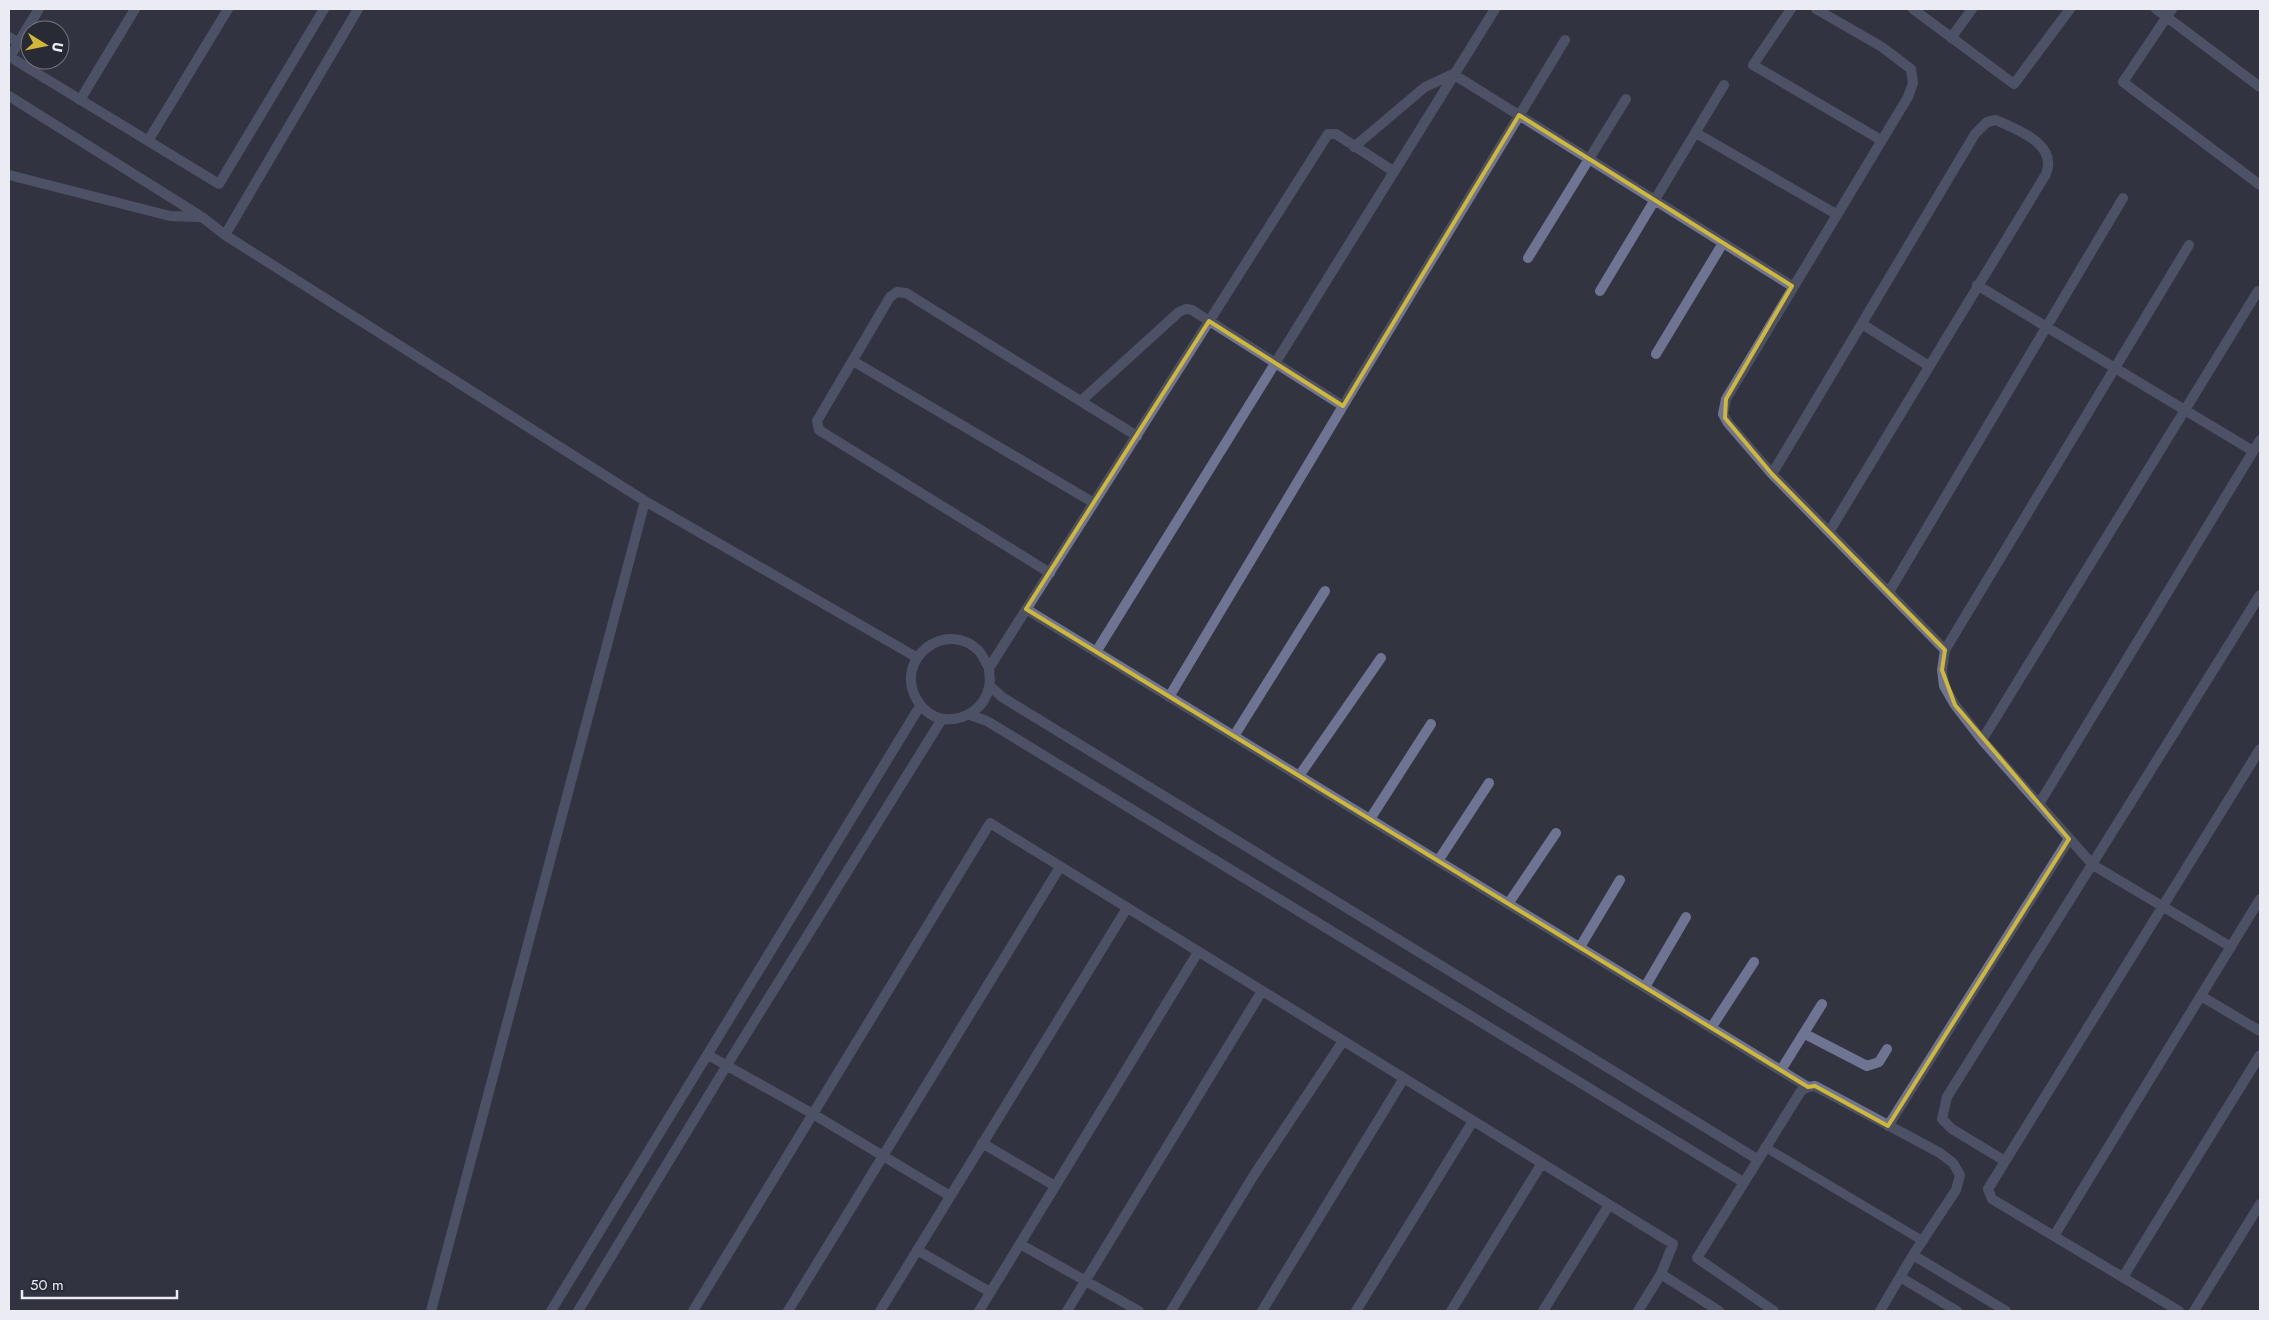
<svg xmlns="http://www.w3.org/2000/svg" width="2269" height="1320" font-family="Jost,sans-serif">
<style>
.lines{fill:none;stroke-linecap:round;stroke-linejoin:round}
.service{stroke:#707493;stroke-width:9}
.minor{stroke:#707493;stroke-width:10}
.marked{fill:none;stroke:#cfb837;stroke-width:4;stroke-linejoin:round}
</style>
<rect width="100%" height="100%" fill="#323440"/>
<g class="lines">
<path class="service" d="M1765,1147L1923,1241"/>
<path class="minor" d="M1791,9L1753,65L1881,140
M1816,9L1882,47L1911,69L1913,83L1908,97L1726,399L1723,414L1728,423L1772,474L1945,650
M1913,9L2014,84L2070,9
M2156,9L2260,87
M2172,9L2123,82L2260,185
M9,37L18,43L10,57L219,184L324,9
M1951,38L1972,9
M18,43L39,9
M9,96L202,217L225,235L645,501L916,657
M80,100L135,9
M1696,133L1836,214
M148,141L228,9
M1354,147L1425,87L1453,74L1792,286
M9,175L170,216L200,217
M225,235L358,9
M2189,245L1945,650L1942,670L1944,686L1955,705L1982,740L2093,865L2231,947
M1528,258L1626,99
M1977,285L2253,451
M1600,291L1724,85
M1862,324L1929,366
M1656,354L1723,243
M853,361L1094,503
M1081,401L1179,312L1186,309L1192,310L1343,406
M1772,474L1975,134L1987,122L1996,120C2018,130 2058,144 2046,174L1829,532
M1050,573L819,430L817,421L890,297L897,292L906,293L1137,436
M1889,592L2123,198
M1026,609L1808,1087
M1096,652L1495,9
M989,668C986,663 983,656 979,651C946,618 893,659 917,700C923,710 933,718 944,719C965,721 985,708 989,687C991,681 989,674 989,668L1328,134H1336L1393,171
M990,686L1002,697L1757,1159
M1169,697L1343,406L1565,40
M970,715L987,721L1743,1182
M1234,736L1325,591
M1982,740L2258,291
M1299,776L1381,658
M2039,804L2260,440
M1370,819L1431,724
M1438,861L1489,783
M1508,904L1556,833
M1580,947L1620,880
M1645,987L1686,917
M2201,996L2260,1031
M1711,1028L1754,962
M1805,1034L1867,1066L1879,1062L1887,1049
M708,1055L813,1114L950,1196
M1781,1070L1822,1004
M1888,1126L2069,839
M982,1143L1055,1186
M2005,1161L1952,1129L1942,1119L1947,1097L2260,595
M2054,1236L2260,899
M1020,1244L1139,1311
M917,1250L990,1292
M1913,1255L2006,1311
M1661,1274L1719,1311
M1900,1277L1957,1311
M2123,1277L2260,1055
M431,1311L645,501
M551,1311L920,706
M578,1311L727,1065L942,719
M693,1311L990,823L1673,1244L1661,1274L1638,1311
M788,1311L1060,867
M880,1311L1127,908
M979,1311L1198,952
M1067,1311L1262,991
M1171,1311L1254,1175L1343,1041
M1262,1311L1404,1078
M1356,1311L1473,1121
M1451,1311L1542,1163
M1543,1311L1609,1205
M1774,1311L1697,1258L1801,1091L1808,1087L1815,1086L1940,1153L1953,1163L1960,1175L1956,1190L1913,1255L1880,1311
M2179,1311L1992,1199L1988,1189L2260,749
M2194,1311L2260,1204"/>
</g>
<path d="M0 0H2269V1320H0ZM1519,115L1792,286L1726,399L1725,418L1772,474L1945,650L1942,670L1955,705L2069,839L1888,1126L1815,1086L1808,1087L1026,609L1209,321L1343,406Z" fill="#323440" fill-opacity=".55" fill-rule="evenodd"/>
<path class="marked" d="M1519,115L1792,286L1726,399L1725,418L1772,474L1945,650L1942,670L1955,705L2069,839L1888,1126L1815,1086L1808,1087L1026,609L1209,321L1343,406Z"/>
<rect width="2269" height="1320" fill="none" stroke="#eaebf3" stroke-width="20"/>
<g transform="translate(45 45) rotate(100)"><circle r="24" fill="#282a35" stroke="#767781"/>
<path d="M0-4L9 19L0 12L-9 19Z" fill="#cfb837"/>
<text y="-8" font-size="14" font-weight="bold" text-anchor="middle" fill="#eaebf3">U</text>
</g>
<path d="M22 1290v8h155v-8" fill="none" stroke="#eaebf3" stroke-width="2.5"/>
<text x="30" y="1290" font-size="15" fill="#eaebf3" stroke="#282a35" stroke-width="4" paint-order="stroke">50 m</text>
</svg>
